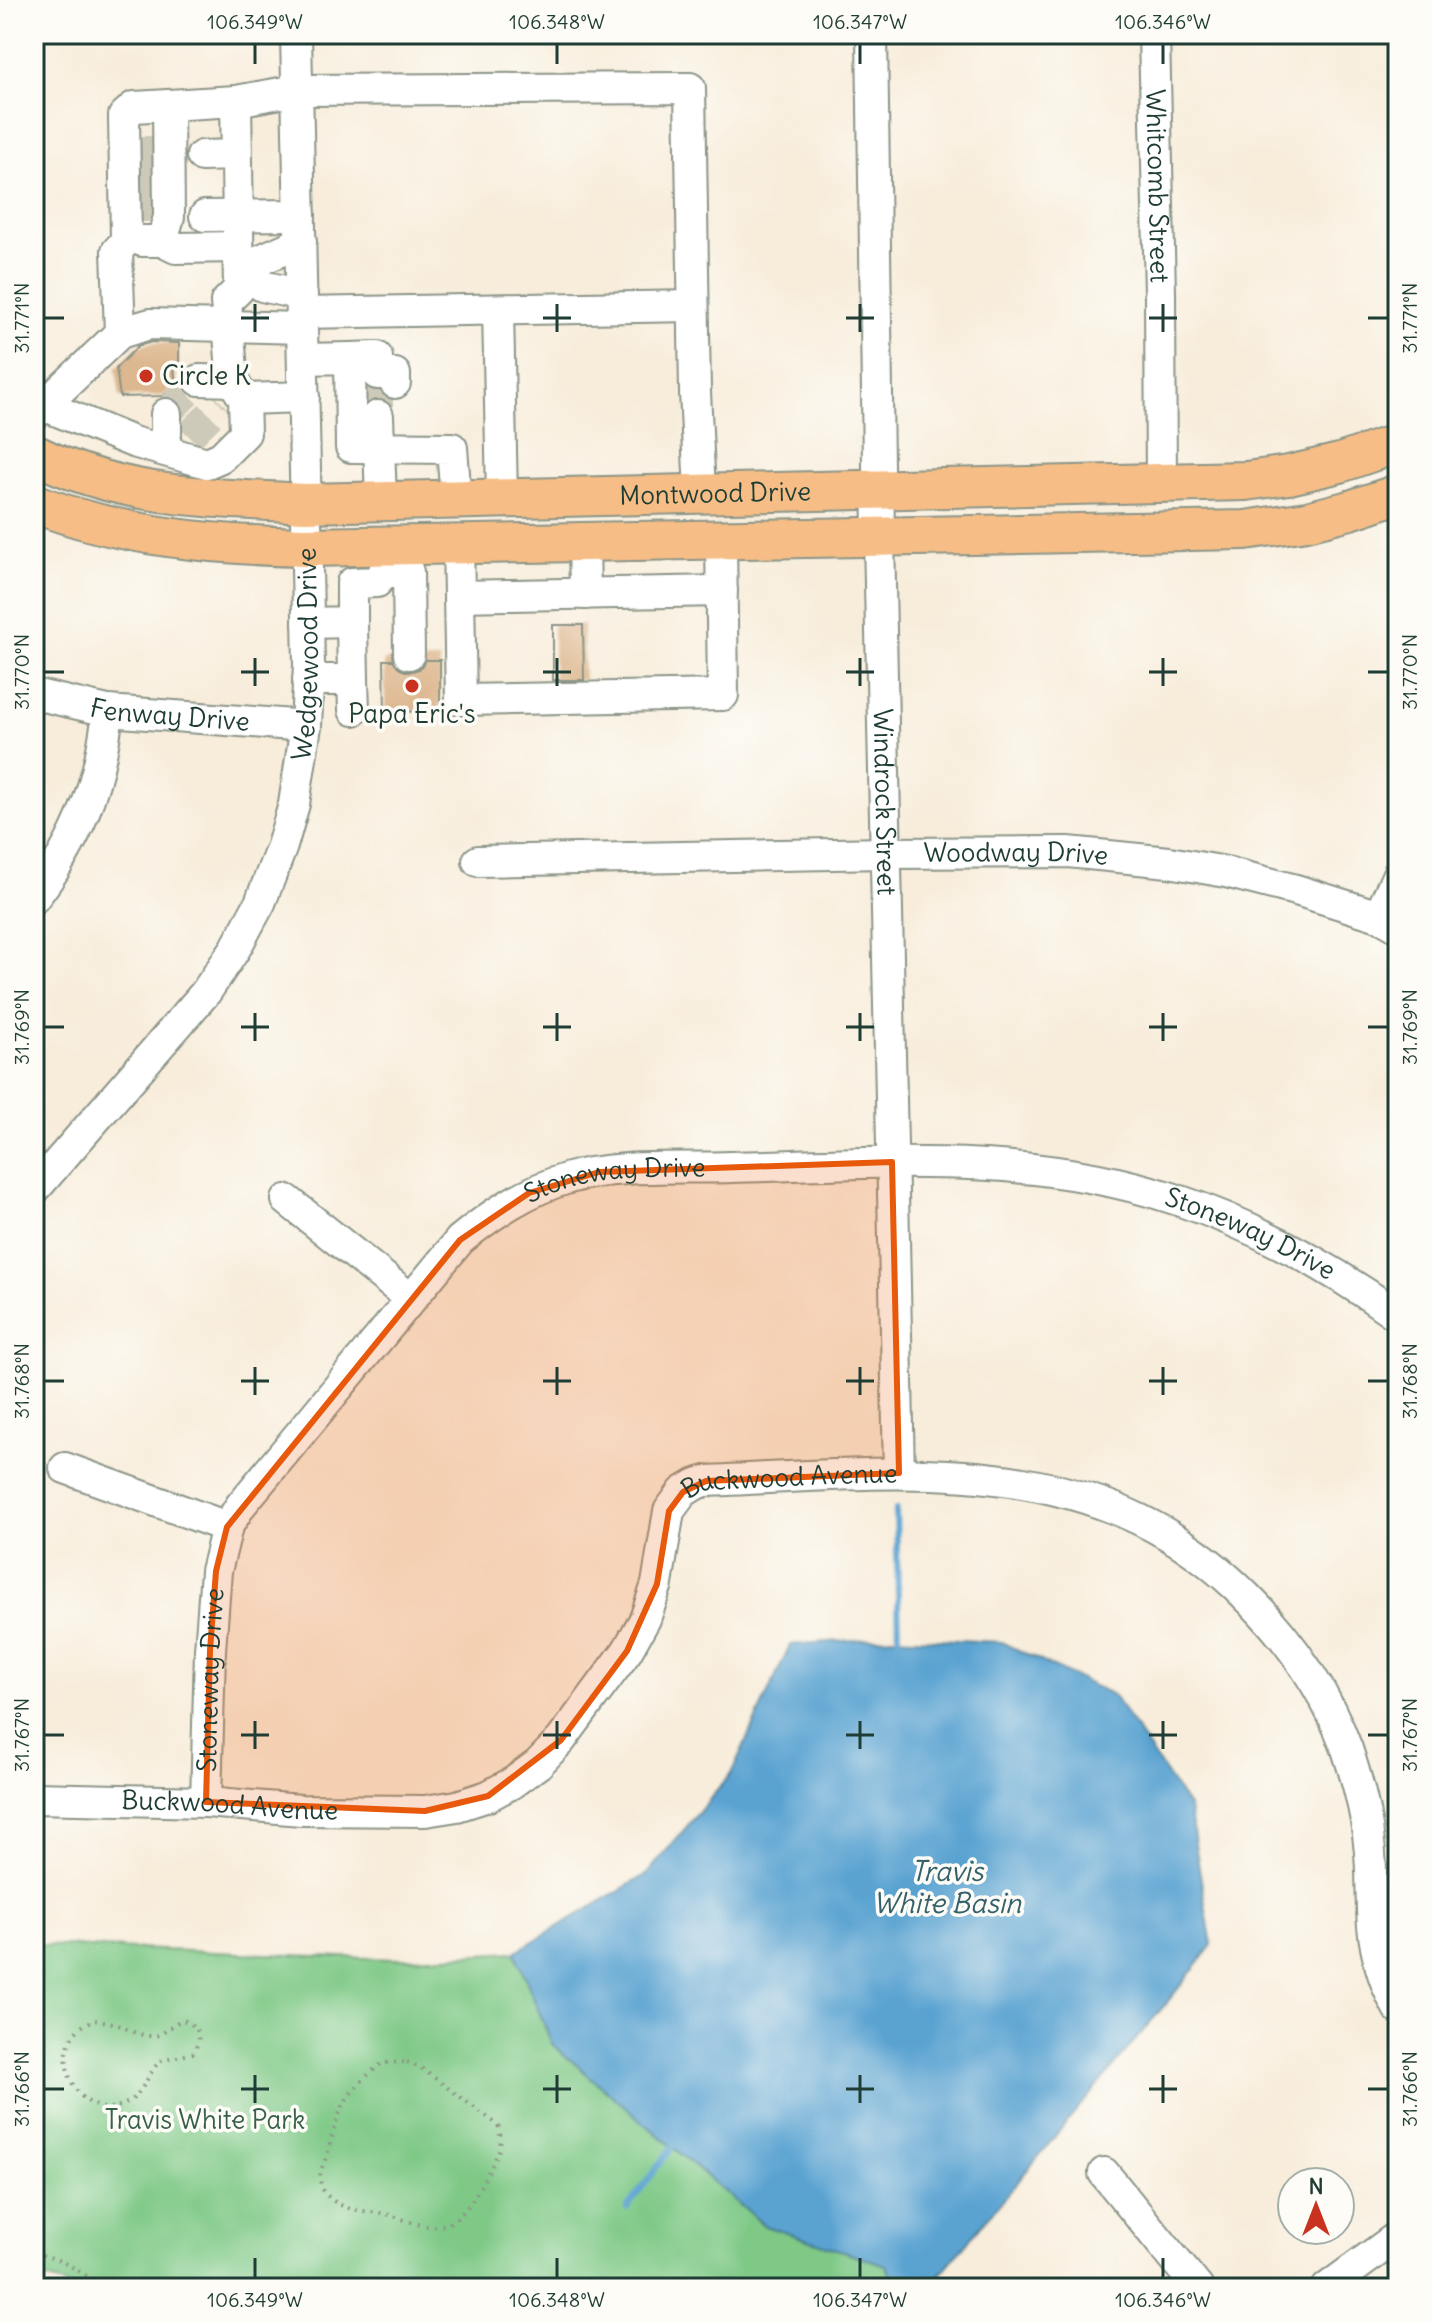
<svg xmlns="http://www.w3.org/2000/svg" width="1432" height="2322" font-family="Delius,sans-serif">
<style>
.green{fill:#7fc987;stroke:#4f835e;stroke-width:2}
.water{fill:#5aa3d1;stroke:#3c7082;stroke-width:2}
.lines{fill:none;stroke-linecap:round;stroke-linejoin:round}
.stream{stroke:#5aa3d1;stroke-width:6}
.building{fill:#ddb78f}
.minor-tunnel{stroke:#cdcaba;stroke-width:30;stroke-dasharray:30 15;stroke-linecap:butt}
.minor-casing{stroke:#8c9588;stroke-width:34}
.major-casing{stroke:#8c9588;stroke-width:42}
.path{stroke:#8c9588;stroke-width:4;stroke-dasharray:2 6;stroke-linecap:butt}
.minor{stroke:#fff;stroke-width:30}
.major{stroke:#f6be86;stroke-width:38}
.marked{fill:#e8590c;fill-opacity:0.2;stroke:#e8590c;stroke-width:6;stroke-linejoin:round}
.ticks{fill:none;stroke:#1f3d34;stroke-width:3}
.poi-dot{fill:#c8321e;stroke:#fdfcf7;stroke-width:3}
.labels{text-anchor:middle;stroke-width:7;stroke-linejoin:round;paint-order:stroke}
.street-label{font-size:26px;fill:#1f3d34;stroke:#fdfcf7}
.poi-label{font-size:26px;fill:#1f3d34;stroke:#fdfcf7;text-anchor:start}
.park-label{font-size:26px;fill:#376049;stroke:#fdfcf7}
.water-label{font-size:28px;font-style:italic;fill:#34616b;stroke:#fdfcf7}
.neatline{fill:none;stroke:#1f3d34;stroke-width:3}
.ticks-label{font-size:20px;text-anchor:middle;fill:#1f3d34}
</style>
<rect width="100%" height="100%" fill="#fdfcf7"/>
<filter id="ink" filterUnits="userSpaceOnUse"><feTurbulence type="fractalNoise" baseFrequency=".0125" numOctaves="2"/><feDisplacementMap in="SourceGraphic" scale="16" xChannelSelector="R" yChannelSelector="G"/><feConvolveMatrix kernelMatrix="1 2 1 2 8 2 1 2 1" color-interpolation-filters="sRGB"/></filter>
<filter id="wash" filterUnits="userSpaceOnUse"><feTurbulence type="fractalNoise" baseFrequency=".006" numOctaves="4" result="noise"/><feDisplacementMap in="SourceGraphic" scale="32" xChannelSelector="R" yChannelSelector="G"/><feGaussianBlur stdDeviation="1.8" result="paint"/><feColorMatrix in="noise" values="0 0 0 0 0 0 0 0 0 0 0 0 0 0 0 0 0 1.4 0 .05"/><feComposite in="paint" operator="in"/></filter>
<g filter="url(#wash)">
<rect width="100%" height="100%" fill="#f8eddb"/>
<path class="green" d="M34,1945L394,1959L515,1952L552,2044L765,2226L887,2265L895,2288H74L34,2275Z"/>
<path class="water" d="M892,1637L1001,1642L1113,1695L1189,1808L1212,1945L1173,1995L929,2288H895L887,2265L765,2226L552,2044L515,1952L647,1874L731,1774L790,1645Z"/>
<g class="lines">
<path class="stream" d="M896,1509L899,1641
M627,2208L675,2143"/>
</g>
<g id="blocks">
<path class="building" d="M152,342L179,343V367L174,368L176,384L163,396L120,397L116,368L138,346Z
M553,625H583L584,680H553Z
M384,660H393L400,669L408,672L419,669L426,660H440V711L385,712Z"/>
</g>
</g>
<g filter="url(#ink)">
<use href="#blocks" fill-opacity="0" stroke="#8c9588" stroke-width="2"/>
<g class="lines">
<path class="minor-tunnel" d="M135,151H154
M137,179H154
M137,207H155
M378,383V416
M166,414L199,380
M189,436L222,403"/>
<defs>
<g id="minor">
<path id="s1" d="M872,34L879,537L899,1473"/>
<path id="s2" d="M1154,34L1160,293L1161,484"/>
<path d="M202,156L236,155"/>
<path d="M205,216L300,215"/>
<path d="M142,241H162L176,248L238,247"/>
<path d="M162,241L169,217L168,105"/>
<path d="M239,270L247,271L262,286L302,295"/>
<path d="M247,271L260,260L301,242"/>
<path d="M498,310L502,497"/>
<path d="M302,313L693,306"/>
<path d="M120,333L117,251L126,241L124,116L134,107L236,101L297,90L690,88L695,392L700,492"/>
<path d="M350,358L377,357V374H395V383"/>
<path d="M303,359L350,358L351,447L452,448L456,499"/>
<path d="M199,380L233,381"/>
<path d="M244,399L304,397"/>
<path d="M43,405L133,442L207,463L221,457L245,433L244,399L233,381L226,302L239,289L236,101"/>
<path d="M34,415L120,333L150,324L302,328"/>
<path d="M378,416L381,501"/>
<path d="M158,448L166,434V414"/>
<path d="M584,542L585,594"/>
<path d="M458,543L461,700L723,695L721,540"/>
<path d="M459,596L722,591"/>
<path d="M308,623L352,622V583L377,582L384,572H408L409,654"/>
<path d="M308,680H353L352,622"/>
<path d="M353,680L354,710"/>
<path id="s3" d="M34,694L108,711L306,726"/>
<path id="s4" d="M478,861L886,853L1068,852L1169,862L1226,872L1296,890L1379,916L1398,927"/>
<path d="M34,898C79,840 100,783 108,711"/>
<path d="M1379,916L1398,874"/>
<path id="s5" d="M34,1190L206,992L235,949L260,903L282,846L294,804L306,726L309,665L296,34"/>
<path d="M287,1200L411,1299"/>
<path d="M65,1468L227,1527"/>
<path id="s6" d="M34,1798L206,1802L301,1810L425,1811L457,1806L488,1796L512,1783L538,1764L561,1740L627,1651L645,1619L657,1584L669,1511L683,1492L696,1484L706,1481C902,1473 1096,1444 1248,1598C1291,1641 1326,1692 1347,1749C1357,1779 1366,1812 1369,1843C1372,1866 1371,1887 1372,1910C1373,1944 1382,1979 1398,2008"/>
<path id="s7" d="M206,1802L210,1650L216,1571L227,1527L241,1505L460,1240C493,1213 527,1190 569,1178C617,1164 681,1169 731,1167C879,1163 1032,1151 1175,1199C1256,1226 1329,1266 1398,1316"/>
<path d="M1104,2173L1198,2288"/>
<path d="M1327,2288L1398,2236"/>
</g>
<g id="major">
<path id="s8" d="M34,454C127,499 206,497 306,503L1246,481L1289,475L1340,463L1398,443"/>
<path d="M34,503C120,537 213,545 305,547L1245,530L1307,521L1350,510L1398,494"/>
</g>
</defs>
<use href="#minor" class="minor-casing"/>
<use href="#major" class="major-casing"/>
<path class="path" d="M95,2020C101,2021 108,2021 115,2024C127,2028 140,2037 154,2036C165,2035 172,2023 183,2020C201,2028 202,2037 193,2053L160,2061C149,2072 143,2092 130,2101C77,2134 37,2039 95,2020Z
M407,2062L421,2068L498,2125C505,2145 496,2158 486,2176C477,2192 467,2214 449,2223C429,2232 408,2220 390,2215C369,2210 343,2213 327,2195C323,2191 320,2184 320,2178C320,2169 324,2164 327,2155C333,2134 337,2111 351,2093C360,2082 371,2072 382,2063Z
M34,2253C68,2260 78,2272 106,2288"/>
<use href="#minor" class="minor"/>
<use href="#major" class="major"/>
</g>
</g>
<path class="marked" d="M892,1162L899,1473L706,1481L683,1492L669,1511L657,1584L627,1651L561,1740L488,1796L425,1811L206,1802L210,1650L216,1571L227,1527L460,1240L529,1193L599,1172Z"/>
<path class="ticks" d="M255,44V64M557,44V64M860,44V64M1163,44V64M255,304V332M557,304V332M860,304V332M1163,304V332M44,318H64M241,318H269M543,318H571M846,318H874M1149,318H1177M1368,318H1388M255,658V686M557,658V686M860,658V686M1163,658V686M44,672H64M241,672H269M543,672H571M846,672H874M1149,672H1177M1368,672H1388M255,1013V1041M557,1013V1041M860,1013V1041M1163,1013V1041M44,1027H64M241,1027H269M543,1027H571M846,1027H874M1149,1027H1177M1368,1027H1388M255,1367V1395M557,1367V1395M860,1367V1395M1163,1367V1395M44,1381H64M241,1381H269M543,1381H571M846,1381H874M1149,1381H1177M1368,1381H1388M255,1721V1749M557,1721V1749M860,1721V1749M1163,1721V1749M44,1735H64M241,1735H269M543,1735H571M846,1735H874M1149,1735H1177M1368,1735H1388M255,2075V2103M557,2075V2103M860,2075V2103M1163,2075V2103M44,2089H64M241,2089H269M543,2089H571M846,2089H874M1149,2089H1177M1368,2089H1388M255,2258V2278M557,2258V2278M860,2258V2278M1163,2258V2278"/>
<g class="poi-dot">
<circle cx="146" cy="376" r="8"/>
<circle cx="412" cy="686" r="8"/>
</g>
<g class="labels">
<g class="street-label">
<text dy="9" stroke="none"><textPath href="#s2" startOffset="152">Whitcomb Street</textPath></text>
<text dy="9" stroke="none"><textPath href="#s8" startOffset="688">Montwood Drive</textPath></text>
<text dy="9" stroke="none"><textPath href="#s5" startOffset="622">Wedgewood Drive</textPath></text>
<text dy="9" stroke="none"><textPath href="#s3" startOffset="138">Fenway Drive</textPath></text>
<text dy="9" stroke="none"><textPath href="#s1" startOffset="768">Windrock Street</textPath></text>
<text dy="9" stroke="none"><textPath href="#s4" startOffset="538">Woodway Drive</textPath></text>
<text dy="9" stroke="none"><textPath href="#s7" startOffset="818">Stoneway Drive</textPath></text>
<text dy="9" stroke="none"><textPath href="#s7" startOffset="1466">Stoneway Drive</textPath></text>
<text dy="9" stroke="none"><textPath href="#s6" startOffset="940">Buckwood Avenue</textPath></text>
<text dy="9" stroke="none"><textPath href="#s7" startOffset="122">Stoneway Drive</textPath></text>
<text dy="9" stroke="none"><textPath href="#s6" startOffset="196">Buckwood Avenue</textPath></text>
</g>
<g class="poi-label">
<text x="162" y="385">Circle K</text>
<text x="412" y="723" text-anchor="middle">Papa Eric's</text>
</g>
<g class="park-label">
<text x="205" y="2129">Travis White Park</text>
</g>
<g class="water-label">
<text x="947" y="1881">Travis<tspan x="947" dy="32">White Basin</tspan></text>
</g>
</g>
<rect width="1432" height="2322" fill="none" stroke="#fdfcf7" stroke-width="88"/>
<g transform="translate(1316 2206)"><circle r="38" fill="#fdfcf7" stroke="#a4b0a9" stroke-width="2"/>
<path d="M0-6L14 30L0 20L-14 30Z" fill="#c8321e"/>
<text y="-12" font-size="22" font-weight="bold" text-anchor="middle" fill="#1f3d34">N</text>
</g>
<rect x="44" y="44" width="1344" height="2234" class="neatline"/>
<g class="ticks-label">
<text x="255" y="29">106.349°W</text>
<text x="557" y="29">106.348°W</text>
<text x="860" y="29">106.347°W</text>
<text x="1163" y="29">106.346°W</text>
<text transform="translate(22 318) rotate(-90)" y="7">31.771°N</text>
<text transform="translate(1410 318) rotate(-90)" y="7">31.771°N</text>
<text transform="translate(22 672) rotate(-90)" y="7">31.770°N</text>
<text transform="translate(1410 672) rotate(-90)" y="7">31.770°N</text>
<text transform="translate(22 1027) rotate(-90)" y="7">31.769°N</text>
<text transform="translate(1410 1027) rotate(-90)" y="7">31.769°N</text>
<text transform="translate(22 1381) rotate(-90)" y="7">31.768°N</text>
<text transform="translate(1410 1381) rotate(-90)" y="7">31.768°N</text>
<text transform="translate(22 1735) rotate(-90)" y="7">31.767°N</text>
<text transform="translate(1410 1735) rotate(-90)" y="7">31.767°N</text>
<text transform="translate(22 2089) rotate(-90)" y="7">31.766°N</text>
<text transform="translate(1410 2089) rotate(-90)" y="7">31.766°N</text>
<text x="255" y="2307">106.349°W</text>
<text x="557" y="2307">106.348°W</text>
<text x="860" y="2307">106.347°W</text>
<text x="1163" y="2307">106.346°W</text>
</g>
</svg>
